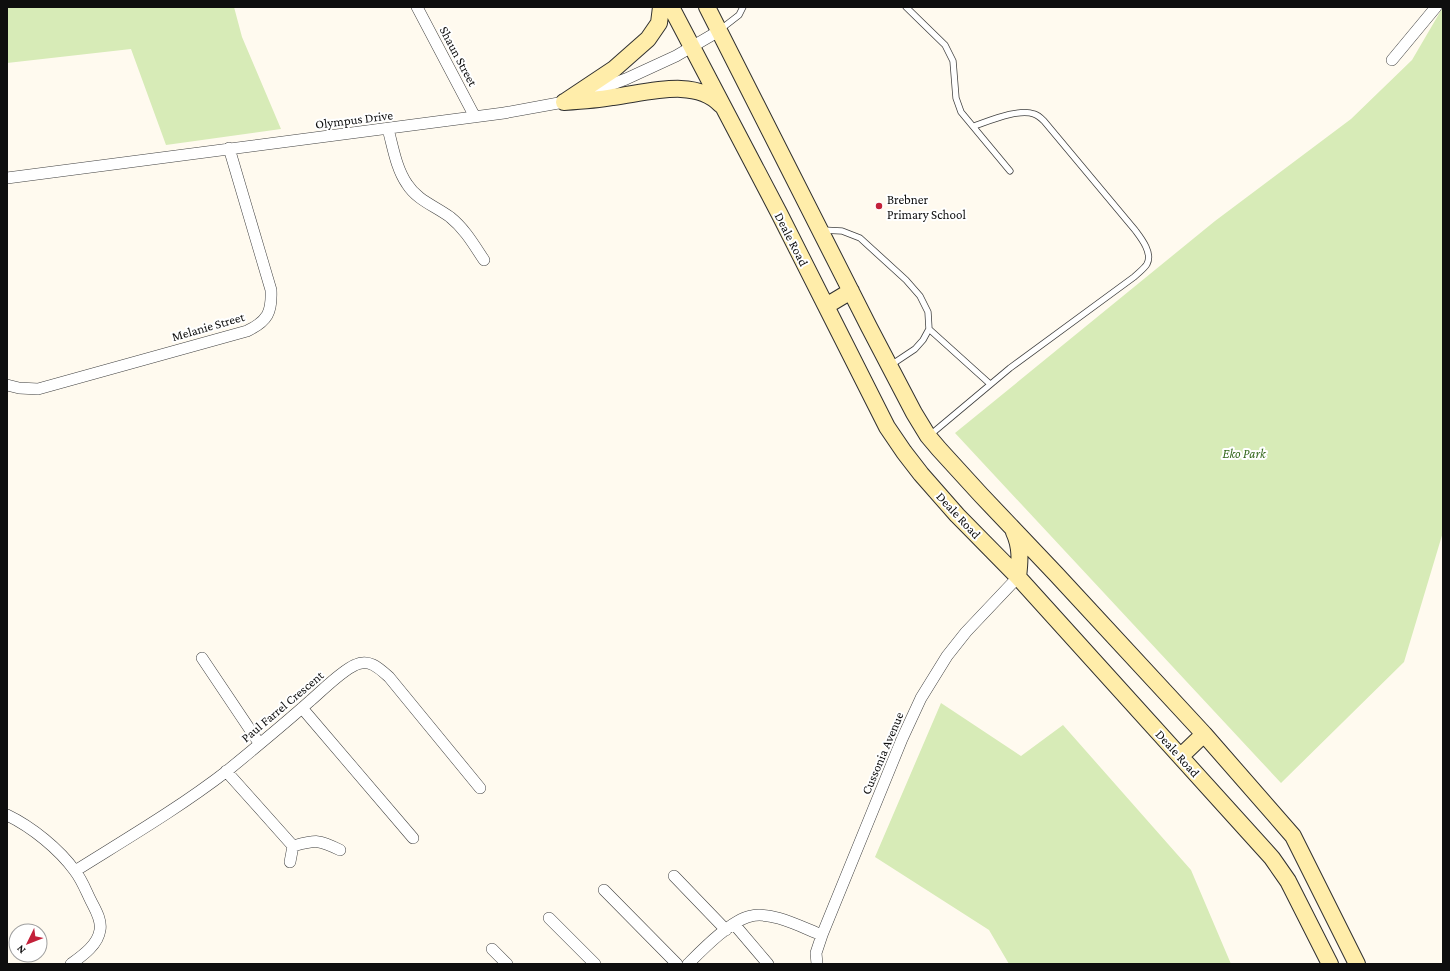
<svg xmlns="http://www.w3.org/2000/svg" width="1450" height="971" font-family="'Crimson Pro',serif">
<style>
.green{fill:#d7ebb7}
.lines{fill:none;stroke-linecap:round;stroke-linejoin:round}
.lane-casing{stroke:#414141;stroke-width:7}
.street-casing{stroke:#414141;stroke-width:12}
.secondary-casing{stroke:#303030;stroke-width:18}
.lane{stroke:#fff;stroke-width:5.5}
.street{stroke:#fff;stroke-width:11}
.secondary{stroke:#ffedaa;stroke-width:16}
.poi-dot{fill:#c3213a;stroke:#fff;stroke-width:1.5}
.labels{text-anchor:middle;stroke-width:4;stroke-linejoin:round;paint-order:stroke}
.street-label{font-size:13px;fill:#0e0e0e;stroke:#fff}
.poi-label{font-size:13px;fill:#0e0e0e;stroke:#fff;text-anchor:start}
.park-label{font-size:13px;font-style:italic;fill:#34681c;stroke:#fff}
</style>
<rect width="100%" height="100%" fill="#fffaef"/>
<path class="green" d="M7,7H234L242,37L281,129L166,145L131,49L7,63Z
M1443,7V532L1404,662L1281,783L955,433L1215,221L1351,119L1412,60Z
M941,703L1021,756L1063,725L1191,870L1231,964H1009L989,930L875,857Z"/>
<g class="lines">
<defs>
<path id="lane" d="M906,7L945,45L953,61L956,98L961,112L1010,171
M721,29L739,15L743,7
M822,230L842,231L860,238L906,280L920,296L928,312L929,329L923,340L915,349L891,365
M929,329L990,384
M930,435L1010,368L1134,277C1138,273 1144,269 1147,264C1153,253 1141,238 1135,230L1044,121C1041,118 1038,115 1034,114C1019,108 989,121 974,126"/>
<path id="street" d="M417,7L475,117
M1392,60L1436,7
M388,129C393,147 396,168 407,184C417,200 435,206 450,217C465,229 474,245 484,260
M7,178L504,113L564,102L626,79L676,56L719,31
M7,385L19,388L38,389L247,331C268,321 272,312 271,290L229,148
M202,658L259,743
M302,708L413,838
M226,771L293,846L290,862
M7,815C32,827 59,849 75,871C82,880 86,891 91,901C95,909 102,920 100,930C98,945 82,956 71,964
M293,846C316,840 318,839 340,850
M75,871C126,839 179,808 227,771C255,748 283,725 310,701C323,690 340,672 355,665C369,658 379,668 389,677L480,788
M674,876L726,930
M604,890L677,964
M549,918L595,964
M734,924L768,964
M492,949L507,964
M688,964C702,950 731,920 751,916C772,911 803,928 822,935
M817,964L816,953L822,935L902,739L921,698L947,656L966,632L1018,577"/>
<path id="secondary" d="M671,7L779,213L887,427L904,452L921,474L957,515L1018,577L1272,858L1288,881L1330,964
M707,7L869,327L914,413L928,436L939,449L981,495L1056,574L1204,734L1293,836L1357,964
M566,101L614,69L648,39L659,23L661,7
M564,102C581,101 597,100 613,97C646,93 696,77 721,105
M826,306L851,291
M1014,532C1021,547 1020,561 1018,577
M1181,756L1204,734"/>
</defs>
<use href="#lane" class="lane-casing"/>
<use href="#street" class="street-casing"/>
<use href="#secondary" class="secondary-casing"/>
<use href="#lane" class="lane"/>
<use href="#street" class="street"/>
<use href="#secondary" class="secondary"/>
</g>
<circle class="poi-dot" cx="879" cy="206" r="4"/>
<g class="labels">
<g class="street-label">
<text transform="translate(459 56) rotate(62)" y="5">Shaun Street</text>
<text transform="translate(354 119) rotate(-7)" y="5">Olympus Drive</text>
<text transform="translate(792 239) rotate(63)" y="5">Deale Road</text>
<text transform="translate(208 326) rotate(-16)" y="5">Melanie Street</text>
<text transform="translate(959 515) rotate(47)" y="5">Deale Road</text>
<text transform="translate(282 706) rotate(-40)" y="5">Paul Farrel Crescent</text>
<text transform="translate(882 753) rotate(-67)" y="5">Cussonia Avenue</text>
<text transform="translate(1178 753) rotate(48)" y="5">Deale Road</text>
</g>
<g class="poi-label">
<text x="887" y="204">Brebner<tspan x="887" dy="15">Primary School</tspan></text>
</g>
<g class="park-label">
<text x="1244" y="458">Eko Park</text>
</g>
</g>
<rect width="1450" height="971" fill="none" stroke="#0e0e0e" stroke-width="16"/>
<g transform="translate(28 943) rotate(227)"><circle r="19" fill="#ffffff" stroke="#9f9f9f"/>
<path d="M0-3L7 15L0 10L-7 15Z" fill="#c3213a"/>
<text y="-6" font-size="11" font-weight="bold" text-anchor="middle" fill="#0e0e0e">N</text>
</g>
</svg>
